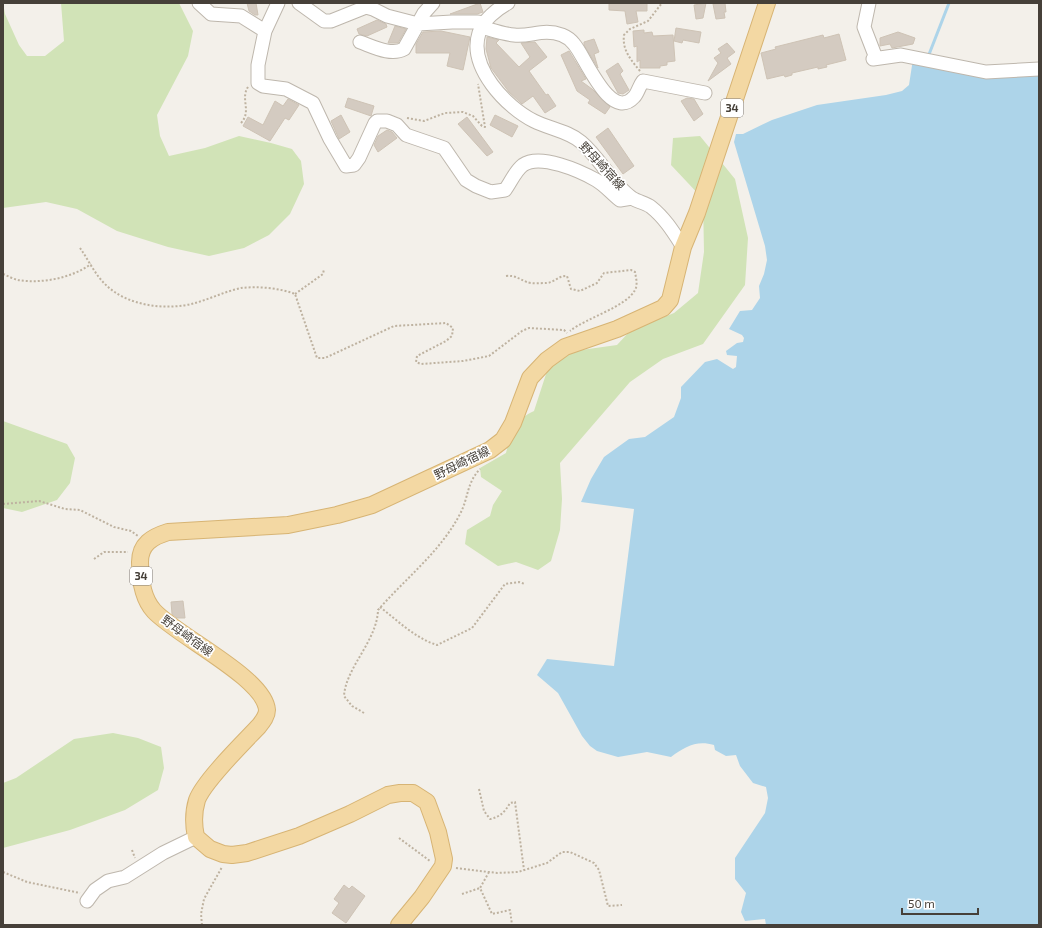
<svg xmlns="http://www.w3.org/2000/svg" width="1042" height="928" font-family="'Exo 2','Noto Sans JP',sans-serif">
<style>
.green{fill:#d1e3b7}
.water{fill:#add4e9}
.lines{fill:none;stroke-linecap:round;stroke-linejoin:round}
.stream{stroke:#add4e9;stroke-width:3}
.building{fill:#d4cbc1;stroke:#cec3b5}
.minor-casing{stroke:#beb7ad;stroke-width:15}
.major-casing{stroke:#d7b474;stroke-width:18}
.path{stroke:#beb2a0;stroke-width:2;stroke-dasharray:2 2;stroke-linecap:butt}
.minor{stroke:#fff;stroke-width:13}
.major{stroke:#f3d8a3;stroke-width:16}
.labels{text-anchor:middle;stroke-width:3.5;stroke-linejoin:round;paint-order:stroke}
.shield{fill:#fff;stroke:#7e7974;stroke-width:1}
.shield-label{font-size:11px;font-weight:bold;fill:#464039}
.street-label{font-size:12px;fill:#464039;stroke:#fff}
</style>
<rect width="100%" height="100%" fill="#f3f0ea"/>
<path class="green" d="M3,3L5,14L19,45L27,56H45L64,41L61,3H179L193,31L188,56L157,115L160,136L169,156L205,148L239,136L271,143L292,149L301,161L304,184L290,214L269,235L244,248L209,256L168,247L117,231L77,209L46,202L3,208Z
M700,136L735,179L748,238L745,285L703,344L663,359L630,382L560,463L562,499L560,530L551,561L538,570L516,562L498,566L465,544L467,530L490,516L493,505L502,491L481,477L480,468L506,453C511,433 514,420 534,411L548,368L574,351L617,345L630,331L674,313L698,293L704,252L703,199L671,165L673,138Z
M3,421L67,444L75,458L70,483L57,500L22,512L3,508Z
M113,733L138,738L161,747L164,768L158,790L125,810L70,830L3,848V783L16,778L74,739Z"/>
<path class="water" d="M913,59L1039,75V925H766L765,919L745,921L741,912L746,893L735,879V858L765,813L768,798L766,787L753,783L740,766L736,755L726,756L715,750L714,745C696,740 685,747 671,757L647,752L618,757L597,751L590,746L582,736L558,693L537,675L547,659L614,666L634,509L581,502L591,479L604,457L629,439L645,437L674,417L681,398V387L705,362L717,359L733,369L736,367L737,356L727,355L726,351L737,343L743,342L744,338L742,335L729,329L740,311L752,310L760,298L759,286L764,274L767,260L765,246L734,142L736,134H743L772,120L817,105L886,95L902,91L909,85Z"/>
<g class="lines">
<path class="stream" d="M928,57L949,3"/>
</g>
<path class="building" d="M247,3H256L258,15H255L249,11Z
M480,3L483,12L477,14H450Z
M609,3H647V11H636L638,22L627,24L625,11L609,10Z
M706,3L703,18L696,19L694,5Z
M725,3L726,12H724L725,18L716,19L713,4Z
M377,20L386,24L387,27L367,36L359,34L357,29Z
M395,26L406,29L398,43H388Z
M676,28L701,32L699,43L683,40L682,43L674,41Z
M644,30V33L652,32L653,36L673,35L675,61L667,62V65L660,66V68H640V60L637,62V46L634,47L633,31Z
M441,31L470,37L463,70L447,66L450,53H416V44L423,32Z
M898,32L915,38L913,44L892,48L890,44L880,46V38Z
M839,34L846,60L826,65L827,67L818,69V67L792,73V75L785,77L784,75L767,79L761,53L776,49L775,47L823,35L824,38Z
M487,37L499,40L496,43L519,67L530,57L521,43L535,42L547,57L529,71L546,95L548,94L556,106L545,113L533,96L522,104L509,92L491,68L486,49Z
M594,39L599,52L594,54L598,68L584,45V42Z
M727,43L735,52L727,58L731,64L708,81L718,63L714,58L721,53L718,49Z
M569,51L586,79L581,81L592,89L610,107L605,114L588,103L590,100L577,91L561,55Z
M618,63L623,71L620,74L629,90L623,94L618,93L606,71Z
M348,98L374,106L371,116L345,107Z
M687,98L694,99L703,114L694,121L681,101Z
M288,99L299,105L289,120L285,118L270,141L243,126L248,117L263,125L275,101L283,106Z
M341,115L350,132L339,139L331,121Z
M495,115L518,126L512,137L490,125Z
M467,117L493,152L487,156L458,124Z
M608,128L634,166L623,174L596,137Z
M387,130L392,132L397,138L378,152L374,145L378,136Z
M183,601L185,618H177L172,614L171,602Z
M344,885L349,889L352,886L365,896L346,923L332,913L339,903L334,899Z"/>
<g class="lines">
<defs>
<path id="minor" d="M199,3L211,14L241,16L265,31L258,65V83L263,86L286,89L313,103L330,139L346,166L354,165L359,158L375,123L377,121H387L397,125L406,135L444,148L466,180L476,186L491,192L505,190C511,182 515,171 523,165C540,153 580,171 596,180C605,185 612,194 620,200L632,198
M299,3L324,21H331L366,7L373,9L387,16L418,24L452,22H478L484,24
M508,3C497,9 483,20 479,33C468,67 506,107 534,121C550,129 568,131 581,142C600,158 612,184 632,198C638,202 646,203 651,207C665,218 674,233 683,247
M869,3L864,27L876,58
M481,27C492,30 503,34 514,35C531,37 543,28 562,35C567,37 571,40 574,44C585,56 610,123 634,97C638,93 639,86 643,81L705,93
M265,31L278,3
M360,42C374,47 391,56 404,49L424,13L433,3
M873,59L901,55L986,72L1039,69
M87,901L95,890L108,881L125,877L163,853L196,837"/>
<path id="major" d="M399,925L422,897L443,866L444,859L438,832L427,802L413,793H400L388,795L350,814L299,836L247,853L232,855L223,854L210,849L196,837C193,823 193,813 197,800C204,781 244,742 259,726C263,721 267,716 267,710C265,678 177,636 154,611C143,599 140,578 140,562C140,544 152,537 168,532L288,525L337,515L372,505L490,450L503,440L513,423L530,378L547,360L565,347L617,329L663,308L670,300L683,247L697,213L767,3"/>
</defs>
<use href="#minor" class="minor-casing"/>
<use href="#major" class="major-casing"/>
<path class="path" d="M640,71C631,60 622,50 624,35L630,29L648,21L662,3
M407,118L424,121L445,113L463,112L473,116L482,126L485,127L478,84
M241,123C252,111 240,99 248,87
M80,248C88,259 95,275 106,285C127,306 167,311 195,303C210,299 226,291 241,288C258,286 279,288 295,294L317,358H325L394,326L446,323L453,328L452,336L446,341L417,356L416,362L421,364L463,361L489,356L522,331L529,328L564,330L567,333
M3,274C8,276 13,279 18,280C41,284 72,278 91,264
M506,276C515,275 519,279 527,282C531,284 541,283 546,283C554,283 559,275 567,276L571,289L580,291L597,283L604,273L631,270L635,272C636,278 638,285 635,290C626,307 586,318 570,331
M295,294L323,274L324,269
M3,504L39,501L65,509L80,510L114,527L131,531L138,536
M94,559L104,552H128
M380,607C398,621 415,638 437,645L472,628L505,584L519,582L525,584
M364,713L352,706L344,696C346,667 377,641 378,610C405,579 441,551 460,514C469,497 466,484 480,469
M479,789L484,811L490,819C500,817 505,812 510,803L515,802L524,870
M399,838L430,861
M132,850L135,858
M456,868L497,873L518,872L547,863L562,852H570L594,863L599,870L608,906L622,905
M3,872L27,882L80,893
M489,872L480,888L492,914L510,910L512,925
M462,894L480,888
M202,925L201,914L204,899L222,867"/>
<use href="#minor" class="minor"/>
<use href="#major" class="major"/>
</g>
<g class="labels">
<g class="shield">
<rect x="721" y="99" width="22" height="18" rx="3"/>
<rect x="130" y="567" width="22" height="18" rx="3"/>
</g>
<g class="shield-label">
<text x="732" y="112">34</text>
<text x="141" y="580">34</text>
</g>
<g class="street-label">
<text transform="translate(602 166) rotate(47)" y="4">野母崎宿線</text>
<text transform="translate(462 463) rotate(-26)" y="4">野母崎宿線</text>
<text transform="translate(187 636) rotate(36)" y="4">野母崎宿線</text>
</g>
</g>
<rect width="1042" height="928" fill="none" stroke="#464039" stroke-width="8"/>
<path d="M902 908v6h76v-6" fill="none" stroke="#464039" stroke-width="2"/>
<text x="908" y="908" font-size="12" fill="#464039" stroke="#ffffff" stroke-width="3" paint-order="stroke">50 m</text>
</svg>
